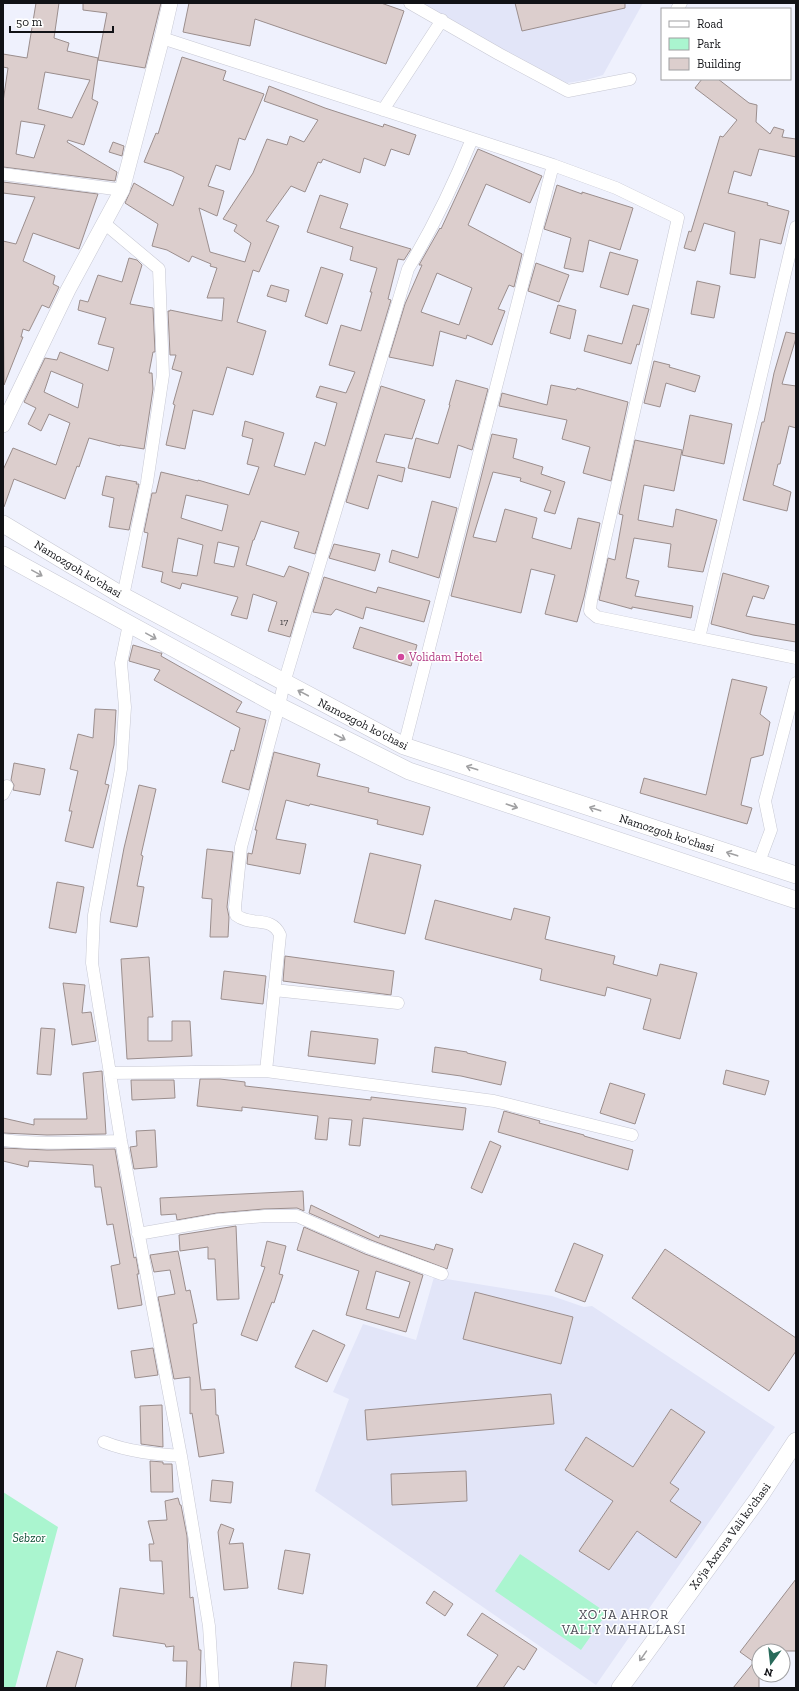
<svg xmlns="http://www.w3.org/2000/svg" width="799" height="1691" font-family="'Zilla Slab',serif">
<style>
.built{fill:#e2e5f8}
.green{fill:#aaf5cf}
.building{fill:#dccecd;stroke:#9b8e8d;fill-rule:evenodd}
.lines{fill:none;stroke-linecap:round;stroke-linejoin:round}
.minor-casing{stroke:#c7c8d3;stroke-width:13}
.tertiary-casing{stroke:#c7c8d3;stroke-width:16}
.secondary-casing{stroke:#c7c8d3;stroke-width:18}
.minor{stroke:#fff;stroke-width:12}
.tertiary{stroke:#fff;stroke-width:15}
.secondary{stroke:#fff;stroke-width:17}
.oneway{stroke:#a0a0a2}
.hotel-dot{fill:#d1479c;stroke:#fff;stroke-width:1.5}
.labels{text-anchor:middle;stroke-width:3;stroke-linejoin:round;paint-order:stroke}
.number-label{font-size:10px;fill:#444144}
.street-label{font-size:12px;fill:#111216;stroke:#fff}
.hotel-label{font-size:12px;fill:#b23c85;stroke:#fff;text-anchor:start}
.park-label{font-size:12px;font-style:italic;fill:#0b4b32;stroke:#fff}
.neighbourhood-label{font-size:13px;letter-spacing:1px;fill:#4b4c55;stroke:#fff}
</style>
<rect width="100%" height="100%" fill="#eff1fd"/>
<path class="built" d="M412,3H643L603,75L586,80L567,83Z
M434,1277L552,1296L584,1307L592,1306L775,1427L596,1685L315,1491L349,1399L333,1392L363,1324L416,1340Z"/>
<path class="green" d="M3,1492L58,1527L15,1688H3Z
M520,1554L607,1613L581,1650L495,1591Z"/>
<path class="building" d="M36,3H59L54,38L69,43L67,51L98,58L92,99L98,102L84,145L68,140L67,142L117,172L115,181L3,167V102L8,68L3,67V54L27,58ZM45,72L90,80L72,118L38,109ZM21,121L45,125L34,158L16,154Z
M83,3H161L145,68L98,60L107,13L83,10Z
M189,3H381L404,11L386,64L255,19L250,46L183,32Z
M515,3H625V8L522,31Z
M182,57L226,71L223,80L264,94L245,140L239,138L230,170L216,165L208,186L224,191L217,216L199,208L210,252L245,262L251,243L234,231L237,225L223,219L253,173L267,139L287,145L290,136L304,142L318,120L264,101L269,86L325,108L383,127L384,124L416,135L409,155L391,149L385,166L364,158L360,173L323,159L321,163L318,162L305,192L291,186L266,221L279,226L259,272L253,270L237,322L266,331L253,375L227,367L213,415L193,410L185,449L166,445L175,405L173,404L182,372L172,369L176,355H170L168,311H170V310L222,321L224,298H207L217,268L210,266L211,264L192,256L189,262L167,250L152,246L158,224L125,203L134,183L173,206L184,177L172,171L144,162L156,133L158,134Z
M702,79H718L749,103L757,105L756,122L770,134L774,127L784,130L782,137L796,139V157L759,149L751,176L734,171L728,193L768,203L767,205L789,211L781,244L760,239L755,278L730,274L735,232L704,223L695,251L684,248L689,231L691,232L720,136L723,137L737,120L695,88Z
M113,142L124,146L122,156L109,152Z
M478,149L542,176L530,203L486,184L468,225L522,254L514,287L509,285L498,309L505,311L492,345L467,335L466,339L440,331L433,366L389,357L405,304L422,265H419L440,228L441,229ZM437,273L472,288L459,325L421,312Z
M3,182L98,194L79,249L33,233L23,261L55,276L53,284L59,287L49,308L42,305L29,331L23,329L21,337H23L4,385L3,241L16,244L35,197L3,193Z
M557,185L582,194V192L633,208L620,250L589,240L583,272L564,268L571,238L544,229Z
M320,195L348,204L340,228L411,249L404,260L398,259L388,299L391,300L315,554L294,548L299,532L261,521L254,540H253L246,565L284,577L289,566L309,573L290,637L268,631L277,602L253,594L247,619L231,615L238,597L182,583L180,589L161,582L163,572L142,567L148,533L144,532L152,493H156L161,472L198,481V480L249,495L259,467L247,464L253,439L242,436L245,421L284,433L274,466L305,475L315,442L325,446L337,403L316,397L320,386L346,393L355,372L329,365L341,325L361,331L372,292H370L377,268L350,260L353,247L307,232ZM186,495L228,505L222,531L181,518ZM178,538L203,545L197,576L172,572ZM218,542L239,547L234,567L214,563Z
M610,252L638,260L628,295L600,287Z
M129,258L137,260L142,265L130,304L153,308L155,352H153L149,373H152L153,389L144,449L120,445V446L89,438L79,467L77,466L65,499L14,479L4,507L3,506V470L13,448L56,465L70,423L49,414L41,431L28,424L36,408L24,402L45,358L57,360L60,352L108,371L114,348L98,344L106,318L78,310L80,300L88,302L98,275L122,282ZM51,371L83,384L78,408L44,392Z
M536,263L569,275L559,302L528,291Z
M321,267L343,274L327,324L305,316Z
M697,281L720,286L714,318L691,314Z
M271,285L289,290L286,302L267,296Z
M558,305L576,310L570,339L550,333Z
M633,305L649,309L639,345L637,344L631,364L584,351L588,335L622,344Z
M786,332L796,334V338L782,384L796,386V428L789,426L780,464H778L773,485L791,492L787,511L743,500L762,422H764L774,373Z
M654,361L670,365L669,367L700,376L695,392L666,383L660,407L644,403Z
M456,380L488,389L472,450L458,445L450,478L408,468L416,438L438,444L450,405H449Z
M551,385L576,390L577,388L628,402L611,481L583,473L590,447L562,439L567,420L499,406L502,393L547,405Z
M381,386L425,400L412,439L385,434L376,462L405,468L402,482L378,475L368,509L346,502Z
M690,415L732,424L724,464L682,455Z
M492,434L517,439L513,458L543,467L541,474L565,482L555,514L544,511L551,491L520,481L521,478L493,472L473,537L496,542L505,509L537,518L532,538L571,549L578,518L600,523L584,597L577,622L545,614L555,575L531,569L521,613L451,596Z
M635,440L682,450L674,491L644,485L638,520L673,527L676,509L717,520L703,572L668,567L671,544L634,538L626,578L639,581L635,596L693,606L691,618L632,607V609L599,600L608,558L615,560L623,515L619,514Z
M106,476L137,482L136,484H139L129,530L109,527L114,498L102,495Z
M432,501L457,508L439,578L389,562L392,550L418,558Z
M334,544L380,554L375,571L329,558Z
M723,573L769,586L764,599L753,596L746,616L796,625V642L753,635L711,624Z
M324,577L376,593L378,587L430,601L424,622L366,607L363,619L336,609L331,615L313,612Z
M360,627L417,645L411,666L353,648Z
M133,645L160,653H162L161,656L242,702L236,712L266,720L249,790L222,782L231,750L234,751L240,728L154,680L160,670L129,661Z
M732,679L767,687L760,714L770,722L763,755L751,758L741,805L752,808L747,824L640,793L644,778L706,795Z
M95,709L116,710L114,745L105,784L109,785L93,848L65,841L72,811H69L78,771L70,769L78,734L93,738Z
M274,752L320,764L317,776L369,788L368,792L430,807L423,835L377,824L378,820L310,804L309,806L286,800L276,839L306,844L300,874L247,864L248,853L252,854L257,830H255Z
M14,763L45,769L40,795L13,790L14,785L11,780Z
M139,785L156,789L141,855L143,856L137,886L144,887L137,927L110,922L124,848Z
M207,849L233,852L227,907L229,917L228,937H210L212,899L202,898Z
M370,853L421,865L405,934L354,922Z
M57,882L84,887L76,933L49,928Z
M435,900L511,920L514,908L550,917L545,939L615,956L613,964L657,976L660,964L697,973L680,1039L643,1029L651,999L607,987L605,996L540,980L542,969L425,939Z
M285,956L394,971L391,995L283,981Z
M149,957L153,1017H148V1041H172V1021H190L192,1056L127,1059L121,959Z
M224,971L266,976L263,1004L221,999Z
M63,983L85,985L82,1013L91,1012L96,1041L72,1045Z
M41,1028L55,1029L51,1075L37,1074Z
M311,1031L378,1039L375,1064L308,1056Z
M435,1047L467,1052V1053L506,1062L501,1085L461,1076L432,1072Z
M726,1070L769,1081L765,1095L723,1084Z
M102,1071L106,1134L47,1135L3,1133V1118L34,1125V1119H87L83,1073Z
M200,1079H220L245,1082V1086L371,1100V1097L466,1108L463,1130L363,1118L360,1146L349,1145L352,1120L329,1118L327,1140L315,1139L318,1116L242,1107V1111L197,1106Z
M131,1080H174L175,1098L132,1100Z
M610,1083L645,1094L635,1124L600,1113Z
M504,1111L540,1121L539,1123L584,1135V1136L633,1150L628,1170L498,1132Z
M155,1130L157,1167L134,1169L130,1147L137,1146L136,1131Z
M490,1141L501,1146L482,1193L471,1188Z
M3,1148L47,1150L115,1149L134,1258L136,1257L139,1274H137L142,1305L118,1309L111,1266L120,1264L113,1224L107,1225L101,1187H95L93,1165L29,1161L28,1167L3,1161Z
M303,1191L304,1211L297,1208L264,1209L217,1213L177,1220L176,1214L161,1215L160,1198Z
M311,1205L379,1238L380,1235L434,1250L436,1244L453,1249L447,1269L371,1240L309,1213Z
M236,1226L239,1299L217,1300L215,1259H208V1247L180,1251L179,1235Z
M304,1227L365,1254L423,1275L406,1332L346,1315L359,1271L297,1250ZM376,1271L410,1282L399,1318L366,1309Z
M267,1241L286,1246L279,1274L283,1275L274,1303L272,1302L257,1341L241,1335L265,1267L261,1266Z
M574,1243L603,1255L585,1302L555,1291Z
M665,1249L796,1338V1351L769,1391L632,1298Z
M178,1251L186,1291L190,1290L197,1323L193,1324L201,1390L215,1389L216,1415H218L224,1453L199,1457L192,1413L190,1414V1377L174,1379L158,1297L175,1294L170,1270L154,1272L150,1255Z
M475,1292L573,1317L561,1364L463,1339Z
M313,1330L345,1345L327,1382L295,1367Z
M153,1348L158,1375L135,1378L131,1351Z
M551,1394L554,1424L367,1440L365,1410Z
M162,1405L163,1447L141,1444L140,1406Z
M671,1409L705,1432L670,1483L679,1489L670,1501L701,1522L676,1558L637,1531L609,1570L579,1551L613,1501L565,1470L586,1437L633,1467Z
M150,1461L163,1462V1464H172L173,1492H151Z
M466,1471L467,1501L392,1505L391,1474Z
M212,1480L233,1482L231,1503L210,1501Z
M178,1498L180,1505H181L187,1536L190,1598L193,1597L199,1650H201L200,1688H186L187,1661H173L174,1646L166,1647L165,1644L113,1636L120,1588L164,1594L162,1561H150L149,1544H154L148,1521L167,1520L165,1501Z
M221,1524L234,1529L229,1544L243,1543L248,1588L224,1590L218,1532Z
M285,1550L310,1554L303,1594L278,1589Z
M796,1579V1651H759V1688H733L754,1662L740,1652Z
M434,1591L453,1604L445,1616L426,1603Z
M482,1613L537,1649L524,1670L518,1666L503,1688H476L498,1655L467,1635Z
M57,1651L83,1659L75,1688H46Z
M294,1662L327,1665L325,1688H291Z"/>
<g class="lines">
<defs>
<path id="minor" d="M410,3L499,54L568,91L630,79
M677,9L681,3
M162,38L553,165
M383,110L442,20
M472,139C454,184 433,227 408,269L284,683L279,706L241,847L235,907L236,915C251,927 272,915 280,935L266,1071L494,1101L632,1135
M3,174L122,190
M104,223L159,269L163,375L147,482L123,596
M129,624L121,663L125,707L121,769L94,915L92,963L121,1141L181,1456L209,1626L213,1688
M699,638L796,227
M404,746L553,165L616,188L678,218L591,601L590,611L597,617L796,658
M3,794L7,786
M759,862L771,830L765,801L796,683
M274,990L398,1003
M110,1073L266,1071
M3,1140C42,1145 81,1142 121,1141
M138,1234L218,1220L265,1216H297L368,1247L442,1274
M104,1442C129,1452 155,1454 181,1456"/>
<path id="tertiary" d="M3,425L68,290L122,190L162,38L170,3"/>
<path id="secondary" d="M3,524L123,596L404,746L796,875
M3,555L279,706L409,771L796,900
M620,1688L760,1496L796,1441"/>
</defs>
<use href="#minor" class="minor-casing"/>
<use href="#tertiary" class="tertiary-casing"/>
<use href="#secondary" class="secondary-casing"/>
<use href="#minor" class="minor"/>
<use href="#tertiary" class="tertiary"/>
<use href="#secondary" class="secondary"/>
</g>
<defs><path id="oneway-shaft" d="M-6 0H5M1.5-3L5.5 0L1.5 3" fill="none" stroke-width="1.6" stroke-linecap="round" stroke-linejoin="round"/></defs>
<g class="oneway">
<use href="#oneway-shaft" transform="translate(37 573) rotate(29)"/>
<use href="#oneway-shaft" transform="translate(151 636) rotate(29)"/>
<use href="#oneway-shaft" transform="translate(303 693) rotate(-152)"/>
<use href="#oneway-shaft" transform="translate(340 737) rotate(27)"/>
<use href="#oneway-shaft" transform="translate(472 768) rotate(-162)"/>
<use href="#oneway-shaft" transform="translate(512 806) rotate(19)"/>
<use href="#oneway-shaft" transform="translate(595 809) rotate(-162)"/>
<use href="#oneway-shaft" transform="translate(732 854) rotate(-162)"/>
<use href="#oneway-shaft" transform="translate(643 1656) rotate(125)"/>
</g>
<circle class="hotel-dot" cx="401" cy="657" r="4"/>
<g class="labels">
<g class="number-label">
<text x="284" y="625">17</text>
</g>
<g class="street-label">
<text transform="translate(78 569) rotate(31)" y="4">Namozgoh ko'chasi</text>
<text transform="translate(363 724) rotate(27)" y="4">Namozgoh ko'chasi</text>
<text transform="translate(667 833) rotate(18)" y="4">Namozgoh ko'chasi</text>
<text transform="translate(730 1536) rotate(-54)" y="4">Xo'ja Axrora Vali ko'chasi</text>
</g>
<g class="hotel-label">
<text x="409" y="661">Volidam Hotel</text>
</g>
<g class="park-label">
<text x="29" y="1542">Sebzor</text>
</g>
<g class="neighbourhood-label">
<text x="624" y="1619">XO‘JA AHROR<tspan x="624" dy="15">VALIY MAHALLASI</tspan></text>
</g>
</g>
<rect width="799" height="1691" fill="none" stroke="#111216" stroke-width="8"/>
<rect x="661" y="8" width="130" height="72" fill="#ffffff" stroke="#a0a0a2"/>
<rect x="669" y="21" width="20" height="6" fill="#ffffff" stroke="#a0a0a2"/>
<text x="697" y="28" font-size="12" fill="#111216">Road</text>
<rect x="669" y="38" width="20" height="12" fill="#aaf5cf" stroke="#a0a0a2"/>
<text x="697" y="48" font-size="12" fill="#111216">Park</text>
<rect x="669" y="58" width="20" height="12" fill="#dccecd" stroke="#a0a0a2"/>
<text x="697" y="68" font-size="12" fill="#111216">Building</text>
<g transform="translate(771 1663) rotate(195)"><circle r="19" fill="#ffffff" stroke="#a0a0a2"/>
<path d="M0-3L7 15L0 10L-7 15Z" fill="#286a5a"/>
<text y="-6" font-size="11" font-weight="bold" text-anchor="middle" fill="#111216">N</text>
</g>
<path d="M10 26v6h103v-6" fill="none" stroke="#111216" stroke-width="2"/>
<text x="16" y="26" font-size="12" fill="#111216" stroke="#ffffff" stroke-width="3" paint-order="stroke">50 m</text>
</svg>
